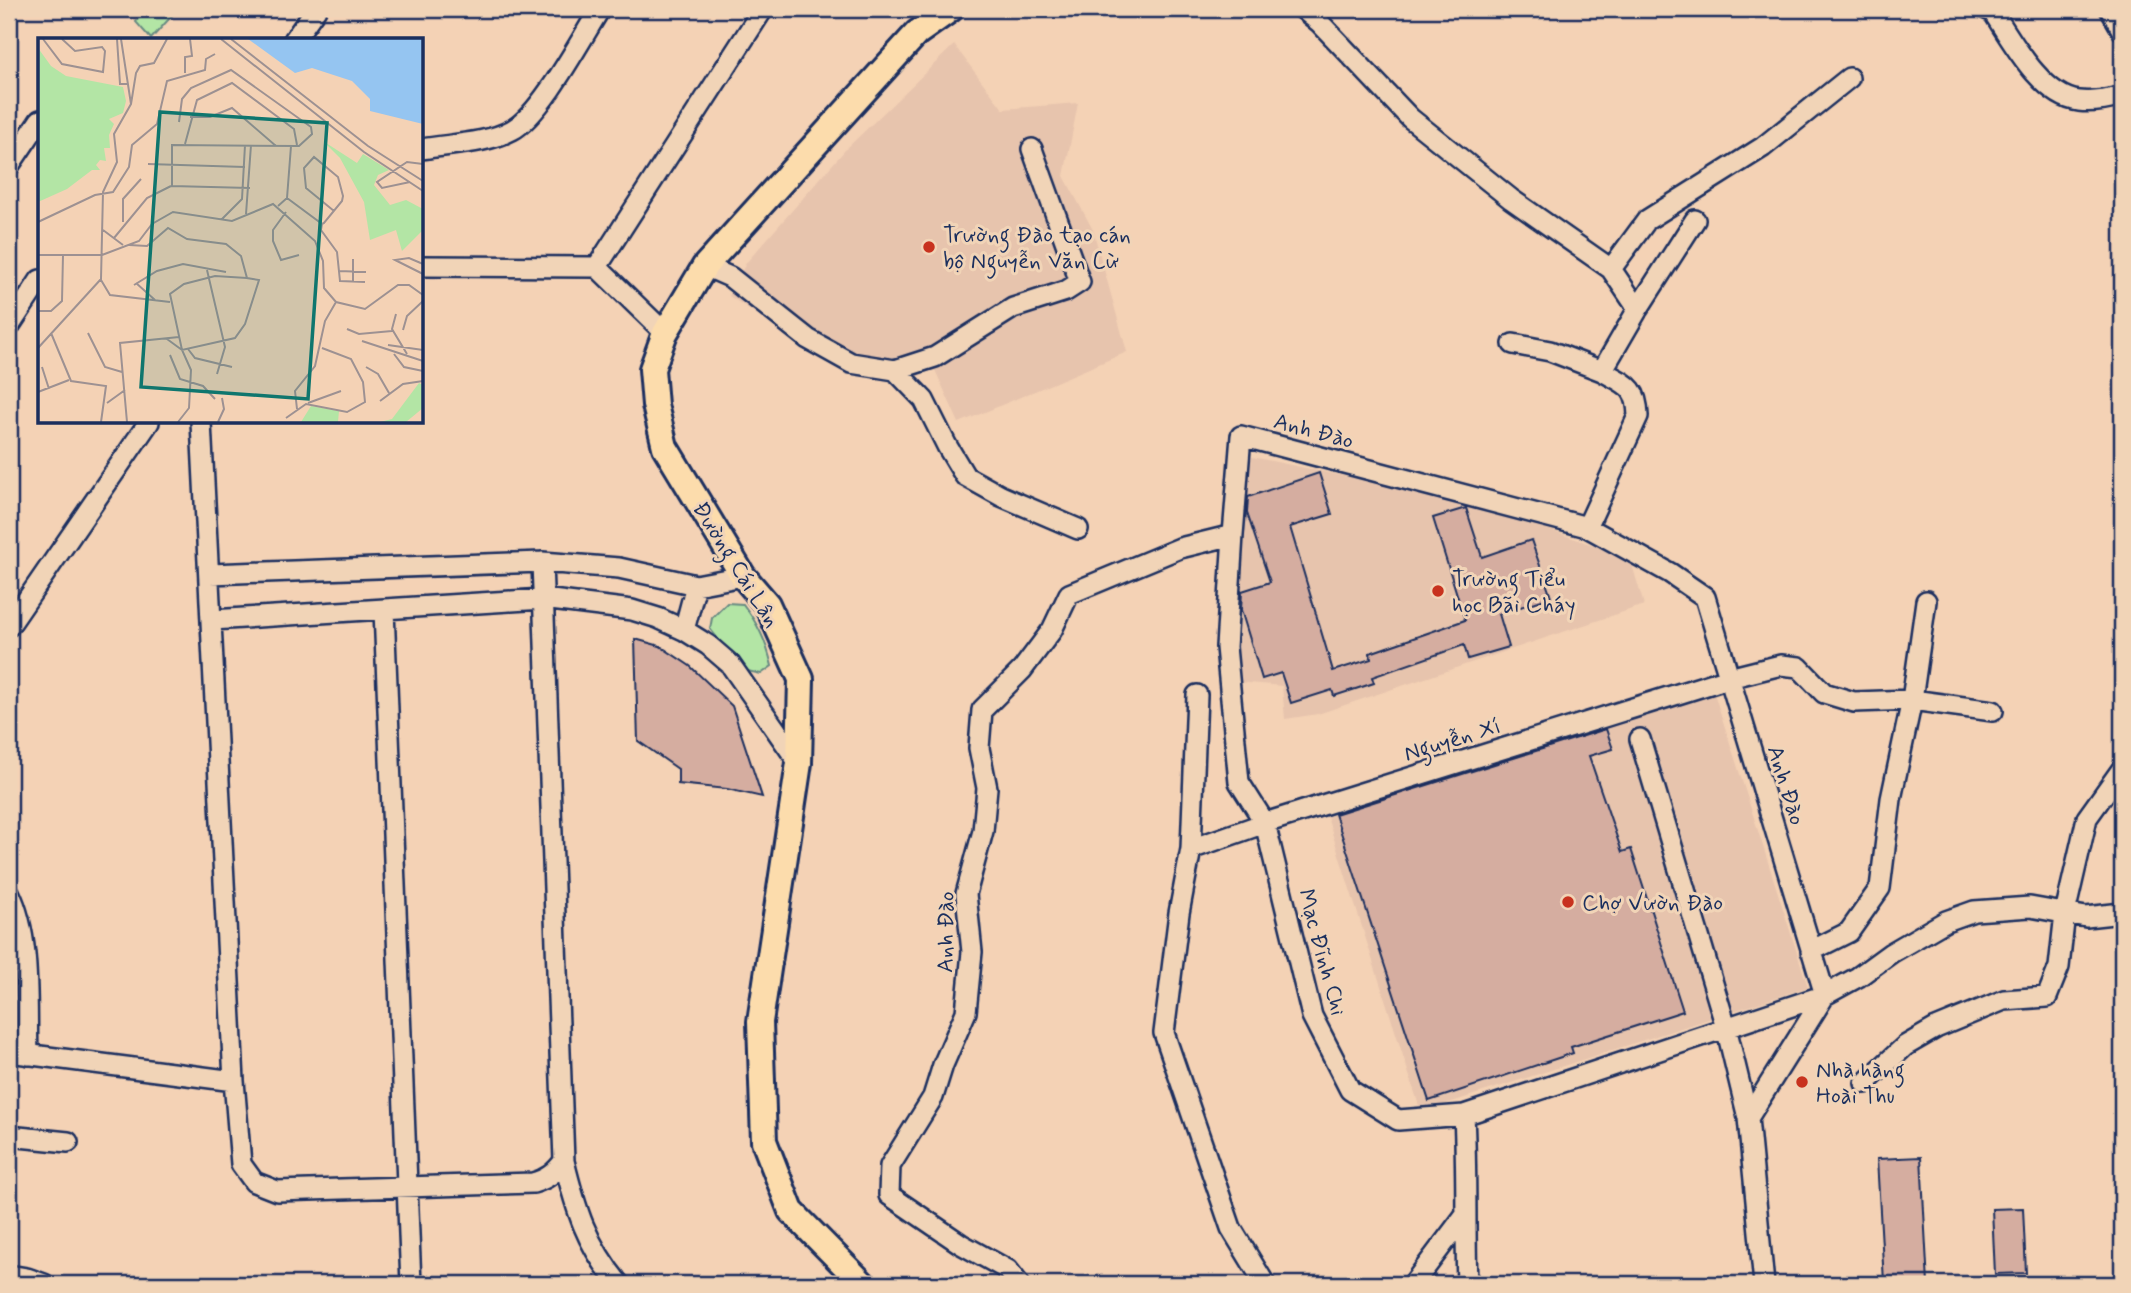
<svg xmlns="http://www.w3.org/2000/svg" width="2131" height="1293" font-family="Mynerve,sans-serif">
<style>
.built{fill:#e7c4ad}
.green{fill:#b3e5a5;stroke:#678a82;stroke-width:2}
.building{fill:#d5ada0;stroke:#1b2f5e;stroke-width:2}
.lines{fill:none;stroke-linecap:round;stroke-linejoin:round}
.minor-casing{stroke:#1b2f5e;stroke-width:24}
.major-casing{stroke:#1b2f5e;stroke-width:30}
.minor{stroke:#f1d4b7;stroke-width:19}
.major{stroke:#fcdcac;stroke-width:24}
.poi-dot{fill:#c8321e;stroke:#f1d4b7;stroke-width:2.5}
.labels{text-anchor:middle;stroke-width:6;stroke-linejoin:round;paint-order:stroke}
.poi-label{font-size:23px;fill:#1b2f5e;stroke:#f1d4b7;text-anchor:start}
.street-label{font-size:23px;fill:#1b2f5e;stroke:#f1d4b7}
.inset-road{fill:none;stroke:#9d9192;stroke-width:2}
.view{fill:#0f766e;fill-opacity:0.15;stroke:#0f766e;stroke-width:3.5}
.inset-edge{fill:none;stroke:#1b2f5e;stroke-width:3.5}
</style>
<rect width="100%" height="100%" fill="#f4d2b5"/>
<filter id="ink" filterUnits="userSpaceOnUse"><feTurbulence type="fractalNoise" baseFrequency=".0143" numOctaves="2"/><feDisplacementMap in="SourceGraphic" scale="14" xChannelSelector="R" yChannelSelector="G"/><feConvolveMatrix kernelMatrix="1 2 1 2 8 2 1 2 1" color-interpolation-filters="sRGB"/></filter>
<g filter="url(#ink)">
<path class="built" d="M954,45L1003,109L1078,103L1064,176L1093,230L1127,352L959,423L935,370L893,383L844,370L729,296L746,263L846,149Z
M1247,456L1469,502L1630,558L1644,605L1318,714L1285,719L1282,686L1237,682L1235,648Z
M1714,693L1808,987L1421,1112L1327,817Z"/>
<path class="green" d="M144,9H178L151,39L136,22Z
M727,603L743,604C758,624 766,641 772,666L761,674L743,670L710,629L712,618Z"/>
<path class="building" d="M1319,473L1332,514L1290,527L1333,671L1371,659L1370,653L1465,620L1433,518L1466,508L1482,557L1531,540L1551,597L1499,614L1509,647L1468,659L1464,645L1372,677L1374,683L1334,696L1332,690L1291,703L1281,673L1262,679L1241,610L1242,591L1270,582L1247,513L1248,497Z
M635,639L660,646L690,666L732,706L762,797L727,789L678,784V769L638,741Z
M1606,729L1613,749L1589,756L1622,852L1631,849L1683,1011L1571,1047L1573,1053L1429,1101L1335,814Z
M1921,1157L1928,1284L1884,1282L1877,1159Z
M2023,1208L2026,1273L1995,1274L1992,1209Z"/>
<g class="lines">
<defs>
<path id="minor" d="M1303,9L1320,23L1410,118L1511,199L1611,269L1638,309
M1986,9L1993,12C2012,41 2042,97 2079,101C2094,103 2108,100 2122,96
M2110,9L2122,30
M294,40L316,9
M422,149C450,144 486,144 512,130C541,115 581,39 600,9
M9,166L40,120
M422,266L597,267L665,333
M705,266L730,277L808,339L851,363L895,370L935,357L1013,308L1066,291L1080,282L1032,149
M597,267L763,9
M1611,269L1647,220L1763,147L1849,78
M9,327L40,280
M1513,344L1550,351L1602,371
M895,370L924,400L947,446L965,476L1001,496L1078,529
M201,422L234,1081L241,1164L254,1182L277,1191L533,1183C547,1179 555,1173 564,1161L542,562
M1587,527L1638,416C1637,386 1627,385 1602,371L1638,309L1695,220
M1233,535L1226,647L1239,782L1265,823L1312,1016L1350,1090L1398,1120L1464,1115L1825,995L1858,977L1891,953L1946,921L1974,911L2030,907L2086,917L2122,913
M210,574L542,562L619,568L696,585L743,576
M384,610L411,1284
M212,620L543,599L632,610L658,618L684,630L708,645L730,664L799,763
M9,626L149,422
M684,630L696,585
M1197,695L1191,849L1179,913L1164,1033L1231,1228L1265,1284
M1640,739L1726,1027L1748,1118L1764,1284
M1191,849L1265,823L1729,678L1781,665L1799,667L1824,693L1854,702L1912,700L1993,711
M9,892C32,939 26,1004 28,1055
M1811,951L1849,932L1880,888L1891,799L1912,700L1926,601
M9,1052L234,1081
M1865,1083L1905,1046L1936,1028L2004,1000L2047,997L2059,967L2065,913L2087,818L2122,769
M1464,1115C1467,1172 1465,1228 1467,1284
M9,1136L68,1142
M564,1161C576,1210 586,1244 619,1284
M9,1275L27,1278L44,1284
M1019,1284L1008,1270L961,1244L889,1195L890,1166L933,1097L943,1065L966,1012L972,952L966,894L983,831L987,788L979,748L982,710L1022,670L1052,630L1069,594L1180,548L1233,535L1241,436L1587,527L1670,573L1705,597L1825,995L1748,1118
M1413,1284L1465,1215"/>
<path id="major" d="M863,1284L791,1211L764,1141L760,1022L799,763L801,679L767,604L743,576L665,447L655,405L652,369L665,333L705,266L917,33L951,9"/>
</defs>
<use href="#minor" class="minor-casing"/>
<use href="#major" class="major-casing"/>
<use href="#minor" class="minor"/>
<use href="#major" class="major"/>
</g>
</g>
<g class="poi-dot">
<circle cx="929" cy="247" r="7"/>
<circle cx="1438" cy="591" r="7"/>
<circle cx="1568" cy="902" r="7"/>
<circle cx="1802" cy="1082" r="7"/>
</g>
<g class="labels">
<g class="poi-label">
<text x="943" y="242">Trường Đào tạo cán<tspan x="943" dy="26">bộ Nguyễn Văn Cừ</tspan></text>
<text x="1452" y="586">Trường Tiểu<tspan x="1452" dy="26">học Bãi Cháy</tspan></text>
<text x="1582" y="910">Chợ Vườn Đào</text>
<text x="1816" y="1077">Nhà hàng<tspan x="1816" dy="26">Hoài Thu</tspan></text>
</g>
<g class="street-label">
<text transform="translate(1314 430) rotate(15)" y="8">Anh Đào</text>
<text transform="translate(737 564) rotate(58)" y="8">Đường Cái Lân</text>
<text transform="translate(1452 739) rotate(-17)" y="8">Nguyễn Xí</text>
<text transform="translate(1787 785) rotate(73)" y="8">Anh Đào</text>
<text transform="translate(945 932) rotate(-89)" y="8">Anh Đào</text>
<text transform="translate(1323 952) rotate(75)" y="8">Mạc Đĩnh Chi</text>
</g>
</g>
<g transform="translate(38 38)">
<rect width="385" height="385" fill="#f4d2b5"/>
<path d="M0,10L13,28L28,38L85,49L88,63L85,75L71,81L76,86L71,97L72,110H66L68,123L62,122L58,127L62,132H54L29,151L0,164ZM285,103L319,125L325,116L351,132L340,137L336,147L352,167L368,162L385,171V192L364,213L358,192L332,202L326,164L302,120ZM381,345L385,347V370L368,384H342L354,381ZM273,368L301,373L300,384H263Z" fill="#b3e5a5"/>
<path d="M210,1H385V86L332,73V61L314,43L274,30L257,35Z" fill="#95c5f1"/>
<path class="inset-road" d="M5,1L24,26L65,34L67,13L64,9L37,13L24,1M79,1L82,46H90M183,1L326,114L385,153M193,1L330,108L385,143M147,35V19L154,18L152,1M93,66L98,35L102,28L116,25L129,1M152,79H172L194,70L238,108M141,84L144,61L153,50L193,32L273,89L274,96L261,108L134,107V148L212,150M147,106L159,62L194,45L256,91L259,107M110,126L207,129M372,144L344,150L339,144L369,124L385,126M249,160L284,186L283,192L299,214L302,243L327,244M240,168L249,160L253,108M248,174L235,192V203L243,222L261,217M208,176L213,107M183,182L204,161L207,107M0,184L57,157L75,154L91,129L94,107L119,86L129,43L167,32L168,21L177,16M85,184V161L103,141M284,186L286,185L304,163L305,158L300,139L276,119L266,130L268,150L296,173M65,192L85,207M76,200L109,160L133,148M91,207L109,208L130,190L149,201L188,206L203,218L209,240L221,242L207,286L197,300L144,312L129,301M0,217H64M64,217L101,203L114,186L135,174L194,183L235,166L277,203L285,223L286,250L298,264L327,271L360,247H371L385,257M315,221V244M385,226L371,220L357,222L385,236M169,232L187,309L179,336M301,233L328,234M63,242L72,257L132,264M98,245L117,262M96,247L119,233L145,226L188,234M0,273H13L24,263L25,217M358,276L354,291L369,316M309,291L321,296L354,293M365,292L369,278L385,263M13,295L33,343L68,348L63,384M50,295L67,329L84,334M324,303L385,323M350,307L385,312M0,310L63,241L65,154L79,124L76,96L93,66L83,1M150,311L157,320L194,329M356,316L366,329L385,333M132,317L142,341L165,348L177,361M4,329L11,351M328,329L340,336L351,355M0,354L31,342M342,363L365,346L385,343M69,365L87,352M270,365L303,353M259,371L257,353L277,328L287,283L298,264M248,380L268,366L309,374L327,364L325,344L313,321L284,310M89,384L82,305L141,299M140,384L151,370L153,332L144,312L132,256L146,246L177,238L209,240M180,384L186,371L184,360"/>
<path class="view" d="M122,74L289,85L270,361L103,349Z"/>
<rect width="385" height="385" class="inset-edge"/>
</g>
<rect width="2131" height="1293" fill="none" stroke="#f1d4b7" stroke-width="35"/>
<rect x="18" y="18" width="2096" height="1258" fill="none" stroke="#1b2f5e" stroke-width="2.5" filter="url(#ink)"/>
</svg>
